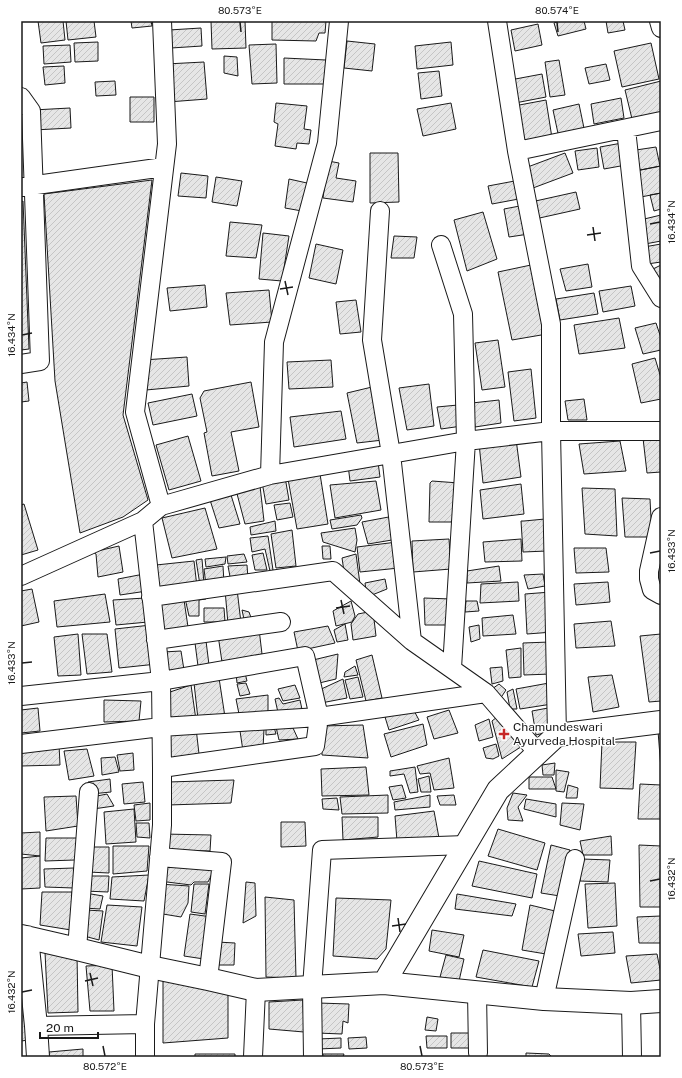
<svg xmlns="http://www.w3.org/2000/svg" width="682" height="1078" font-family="'Public Sans',sans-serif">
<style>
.building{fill:url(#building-hatch);stroke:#1a1a1a}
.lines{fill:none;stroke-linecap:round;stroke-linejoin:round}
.street-casing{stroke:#1a1a1a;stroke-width:20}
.secondary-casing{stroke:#1a1a1a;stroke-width:24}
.street{stroke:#fff;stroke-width:18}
.secondary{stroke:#fff;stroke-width:22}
.ticks{fill:none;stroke:#1a1a1a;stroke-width:1.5}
.poi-dot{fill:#c62828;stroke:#fff;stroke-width:1.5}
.labels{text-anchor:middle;stroke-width:3;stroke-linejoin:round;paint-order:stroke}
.poi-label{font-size:12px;fill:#1a1a1a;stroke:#fff;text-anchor:start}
.neatline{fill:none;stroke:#1a1a1a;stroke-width:1.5}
.ticks-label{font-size:10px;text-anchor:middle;fill:#1a1a1a}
</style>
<defs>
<pattern id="building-hatch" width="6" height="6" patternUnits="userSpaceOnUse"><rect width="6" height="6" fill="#e6e6e6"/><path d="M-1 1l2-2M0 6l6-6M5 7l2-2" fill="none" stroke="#c5c5c5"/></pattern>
</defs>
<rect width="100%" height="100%" fill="#fff"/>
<path class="building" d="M38,21H63L65,40L41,43Z
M66,21H94L96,37L68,40Z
M131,21H151L152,26L132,28Z
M211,21H245L246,48L212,49Z
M272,21H326L325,33H319L316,41L272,40Z
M560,21H584L586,29L558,36L554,23Z
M606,21H623L625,30L608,33Z
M538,24L542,45L515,51L511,30Z
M201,28L202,46L171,48L169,30Z
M347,41L375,44L372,71L344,68Z
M98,42V61L75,62L74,43Z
M451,42L453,65L417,69L415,46Z
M651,43L659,79L622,87L614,51Z
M276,44L277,83L252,84L249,45Z
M70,45L71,62L44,64L43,46Z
M224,56L237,57L238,76L224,73Z
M284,58L326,60V84H284Z
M559,60L565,95L550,97L545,62Z
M204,62L207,99L168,102L166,64Z
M606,64L610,80L589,84L585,68Z
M64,66L65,83L45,85L43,67Z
M439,71L442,96L421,99L418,73Z
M542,74L546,97L515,103L510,80Z
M115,81L116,95L96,96L95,82Z
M661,81V116L633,123L625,90Z
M130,97H154V122H130Z
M621,98L624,118L594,124L591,104Z
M546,100L552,138L519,143L514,106Z
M276,103L307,106L304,129L311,130L309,144L297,143L296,149L275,146L278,124L274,122Z
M451,103L456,129L423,136L417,109Z
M579,104L585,133L559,138L553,110Z
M70,108L71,128L34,130L33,110Z
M622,143L626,165L604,169L600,147Z
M656,147L660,166L640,170L636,150Z
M597,148L599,167L578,170L575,151Z
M370,153H398L399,202L370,203Z
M565,153L573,173L533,188L525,168Z
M328,161L339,163L336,178L356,181L353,202L323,198Z
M661,166V193L641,197L636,171Z
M181,173L208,176L206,198L178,196Z
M216,177L242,181L237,206L212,202Z
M289,179L307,183L302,211L285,208Z
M152,180L123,415L148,500L123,517L80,533L55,381L44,194Z
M520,180L524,198L492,204L488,186Z
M576,192L580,209L535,219L531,202Z
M661,193V209L654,211L650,195Z
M23,201L29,349L21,350V202Z
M525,205L529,234L509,237L504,209Z
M483,212L497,259L467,271L454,220Z
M661,215V241L645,244L640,220Z
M230,222L262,225L256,258L226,256Z
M263,233L289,236L282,281L259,279Z
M394,236L417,237L414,258H391Z
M316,244L343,250L336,284L309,278Z
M661,244V262L647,264L644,247Z
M588,264L592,287L566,291L560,269Z
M531,265L547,334L512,340L498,272Z
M661,265V284L653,269Z
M205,285L207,307L170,311L167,288Z
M631,286L635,306L603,312L599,291Z
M269,290L272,322L230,325L226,293Z
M594,293L598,314L560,320L556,299Z
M356,300L361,332L340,334L336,302Z
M619,318L625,348L579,354L574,325Z
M656,323L661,338V350L643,354L635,328Z
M498,340L505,387L482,390L475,343Z
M187,357L189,386L146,390L143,360Z
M655,358L661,378V399L641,403L632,364Z
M331,360L333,387L289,389L287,362Z
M531,369L536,418L514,421L508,372Z
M27,382L29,401L21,402V383Z
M251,382L259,427L231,432L239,471L212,476L204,433L207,432L200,398L204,391Z
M429,384L434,426L407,430L399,388Z
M372,387L383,440L357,443L347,393Z
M192,394L197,416L153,425L148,403Z
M584,399L587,420H568L565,401Z
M499,400L501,423L475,427L472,403Z
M458,405L462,426L441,429L437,407Z
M341,411L346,439L294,447L290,417Z
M188,436L201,481L169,490L156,445Z
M661,437V472L647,473L643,438Z
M516,439L521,477L483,483L479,443Z
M620,441L626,471L584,474L579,444Z
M378,462L380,477L350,481L348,465Z
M320,474L328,524L297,529L288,479Z
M285,477L289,500L266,504L262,482Z
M376,481L381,510L335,518L330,485Z
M432,481L459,483L458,522H429L430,483Z
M521,484L524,514L483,519L480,490Z
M260,486L264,521L245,524L236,490Z
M582,488L615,489L617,536L585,534Z
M231,495L240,524L219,528L210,500Z
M622,498L650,499L652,537H625Z
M290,503L293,517L277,520L274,505Z
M24,504L38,550L21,555V505Z
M205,508L217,549L172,558L162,518Z
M361,515L362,518L357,525L332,529L330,520Z
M394,516L398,539L368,544L362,522Z
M545,519L547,551L523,552L521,521H524Z
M275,521L276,531L251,535L250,527Z
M355,528L357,540L355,552L323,542L321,533Z
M292,530L296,566L276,568L271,534Z
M268,536L273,570L270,571L265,549L252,552L250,538Z
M449,539L451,569L413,572L412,541Z
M521,539L522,561L485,562L483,542Z
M397,542L399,568L360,572L357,547Z
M119,546L123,572L98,577L96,554L93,552Z
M322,546H330L331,559H323Z
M574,548H606L609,572L576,573Z
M263,553L267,570H255L252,555Z
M244,554L247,562L228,564L227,556Z
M356,554L360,584L345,578L342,558Z
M226,557L225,564L206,567L205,559Z
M202,559L204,584L200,585L196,560Z
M194,561L197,587L159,592L156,565Z
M247,565L248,579L231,582L228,566Z
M223,566L224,583L206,585L204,569Z
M499,566L501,581L467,583V571Z
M144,574L147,591L120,595L118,579Z
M543,574L545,586L528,589L524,575Z
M385,579L387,589L367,597L365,583Z
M518,582L519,601L480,603L481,584Z
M608,582L610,602L576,605L574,584Z
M32,589L39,622L21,626V591Z
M237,589L241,623L228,624L225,590Z
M204,591L206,599L199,600V616H189L185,598Z
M551,592L553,632L527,634L525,594Z
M105,594L110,622L57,627L54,601Z
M145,598L148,622L116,625L113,600Z
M424,598L451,599V625H425Z
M184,600L188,627L162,631L158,603Z
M351,601L355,616L352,622L336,626L333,611Z
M466,601H477L479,611L465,612Z
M204,608H224L225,622H204Z
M242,610L249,612L253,623L245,624Z
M373,611L376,636L353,640L351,624L358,614Z
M513,615L516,634L483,636L482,618Z
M611,621L615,646L576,648L574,624Z
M345,624L348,640L337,642L334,630Z
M151,625L157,664L119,668L115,629Z
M479,625L480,639L471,642L469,627Z
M328,626L335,643L298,651L294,632Z
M259,629L262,654L222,662L218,635Z
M78,634L81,675L58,676L54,637Z
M82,634H107L112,672L87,674Z
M661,634V701L649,702L640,636Z
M206,641L209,665L198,666L195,643Z
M550,642L551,674L524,675L523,643Z
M521,648V677L509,678L506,650Z
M181,651L184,670L169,672L163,652Z
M338,654L336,679L315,684L309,661Z
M372,655L382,698L366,701L356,660Z
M355,666L358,675L344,677L345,672Z
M502,667L503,681L492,684L490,668Z
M236,673H245L247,681L237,683Z
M612,675L619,707L593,712L588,677Z
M358,677L363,697L350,699L345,680Z
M219,678L225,717L198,719L194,683Z
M343,679L347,698L321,703L317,691Z
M246,683L250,694L240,696L237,684Z
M549,683L552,704L520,709L516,689Z
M499,684L506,690L500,699L492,689Z
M191,685L196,720L170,722L167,693Z
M295,685L300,698L283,701L278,689Z
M513,689L517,709H510L507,692Z
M268,695V718L240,719L236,699Z
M279,698L283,704L300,700L303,714L279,717L275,699Z
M104,700L141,701L139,721L104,722Z
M412,707L419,720L389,730L385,717Z
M38,708L40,731L21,733V710Z
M548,708L552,731L536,735L532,711Z
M449,710L458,733L434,739L427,717Z
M502,713L527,743L502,759L492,721Z
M489,719L493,737L479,741L475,725Z
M423,724L427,745L391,757L384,734Z
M363,725L368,758L322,755V726Z
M274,727L276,734L266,735V728Z
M276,727L293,728L298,739L279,740Z
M196,728L199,754L168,759L165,733Z
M264,729L263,748L243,751L240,731Z
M658,731L661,732V769Z
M602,742H636L633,789L600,788Z
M59,744L60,765L21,766V751Z
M496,744L499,756L493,759L486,758L483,748Z
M87,749L94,776L69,780L64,751Z
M133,753L134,770L120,771L117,755Z
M115,757L119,772L102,775L101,758Z
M449,758L454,788L434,790L430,773L420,774L417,766Z
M555,763L554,775H543L542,765Z
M366,767L369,795L322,796L321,769Z
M415,767L418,792L410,793L404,774L390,776V771Z
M556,770L569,772L564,792L556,791Z
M429,776L431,792H421L418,779Z
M529,777H552L556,789H529Z
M110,779L111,792L91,794L88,782Z
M234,780L231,803L168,805V782Z
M143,782L145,802L124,804L122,784Z
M640,784L661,785V819H638Z
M402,785L406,798L393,800L389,787Z
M568,785L578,788L577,798H566Z
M513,793L527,795L518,807L523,821L508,820L507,808Z
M107,794L114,806L93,809L92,797Z
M388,795V813L342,814L340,797Z
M430,795V807L395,810L394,802Z
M454,795L456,805H440L437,796Z
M76,796L78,826L46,831L44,797Z
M337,798L339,810L323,809L322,799Z
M526,799L556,804V817L524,809Z
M150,803V820L136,821L134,805Z
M562,803L584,804L580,830L560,825Z
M134,809L136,842L106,844L104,812Z
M434,811L439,838L397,841L395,816Z
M342,817H378V837L343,840Z
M281,822H305L306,846L281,847Z
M136,823H149L150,838L137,837Z
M498,829L545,843L537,870L488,856Z
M40,832V856L21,854V833Z
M163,834L211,835L210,851L163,850Z
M611,836L612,855H583L580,841Z
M46,838H78L75,860L45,861Z
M551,845L570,850L560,896L541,893Z
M639,845L661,846L660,888L661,889V907H640Z
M113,846H149L147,871L113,874Z
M88,847H109V873L88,872Z
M40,856V888L21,889V858Z
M161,859L217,864L208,882H194L191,885L159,881Z
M582,859L610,860L608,882L580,881Z
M479,861L537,874L532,898L472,886Z
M74,868V888L45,887L44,869Z
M149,875L144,901L110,899L112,877Z
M86,876H109L108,892L84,891Z
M246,882L255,883L256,916L243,923Z
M615,883L617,926L588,928L585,884Z
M159,884L189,886L188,903L181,917L157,913Z
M194,884H209L205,914L191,912Z
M42,892H72L71,930L40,925Z
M85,893L103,896L100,909L84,908Z
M457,894L516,904L512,916L455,909Z
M265,897L294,900L296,978L266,977Z
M336,898L391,900L386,949L377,959L333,956Z
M107,905L142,907L137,946L101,942Z
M530,905L555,911L546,954L522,950Z
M86,910L103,911L99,940L84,936Z
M190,914L212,917L204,959L184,956Z
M661,916V943H639L637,917Z
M432,930L464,935L459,957L429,951Z
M613,932L615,953L581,956L578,934Z
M217,942L235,943L234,965H216Z
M483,950L539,961L532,987L476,977Z
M45,952L77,955L78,1012L48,1013Z
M657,954L661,974V980L631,983L626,956Z
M446,955L464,959L459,981L440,977Z
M112,965L114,1011H90L86,966Z
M163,978L228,989V1038L163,1043Z
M303,1000L304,1032L269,1029V1002Z
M21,1002H23L29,1040L21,1041Z
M318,1003L349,1004L348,1023L343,1021L342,1034L317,1033Z
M427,1017L438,1019L436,1031L425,1030Z
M451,1033H473V1048H451Z
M426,1036H447V1048H427Z
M366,1037L367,1048L349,1049L348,1038Z
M341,1038V1048L318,1049V1039Z
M83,1049V1057H49V1052Z
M526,1053L549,1054L552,1057H526Z
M195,1054H235V1057H195Z
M323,1054H344L343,1057H323Z"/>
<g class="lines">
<defs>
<path id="street" d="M497,21L517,151L551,324V431H661
M659,21L661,28
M21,97L31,111L40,361L21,364
M626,129L641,266L661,298
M517,151L661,121
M22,187L164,167
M380,211L372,340L391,454L412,641
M441,245L463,314L466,441L452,668
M270,475L274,342L327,143L339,21
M161,506L135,412L167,144L162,21
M661,517L649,571V579L652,590L661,595
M143,521L161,681L162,768V825L145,1024V1057
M21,576L143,521L161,506L270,475L466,441L551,431L557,735
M151,597L333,571L412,641L486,693L538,753
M156,640L281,622
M21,696L161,681L305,656L319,717L315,746L162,768
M21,744L161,727L319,717L486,693
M159,857L222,862L208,979
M77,949L89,792
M477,992L478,1053
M544,999L575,859
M631,1003L632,1057
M36,1026L145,1024
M253,1057L256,990
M313,1057L312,987L322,850L466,845"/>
<path id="secondary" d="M21,936L77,949L150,967L208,979L256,990L384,983L544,999L631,1003L661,1001
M27,937L36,1026L38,1057
M384,983L498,790L557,735L661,722"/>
</defs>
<use href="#street" class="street-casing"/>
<use href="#secondary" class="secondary-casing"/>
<use href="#street" class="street"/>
<use href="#secondary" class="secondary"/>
</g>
<path class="ticks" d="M240,22L241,32M557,22L558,32M650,224L660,222M593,227L595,241M587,235L601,233M285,281L288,295M280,289L293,287M22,335L32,333M650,553L660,551M341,600L344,614M336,608L350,606M22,663L32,662M650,881L660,879M398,918L400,932M392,926L406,924M90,973L93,986M85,981L98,978M22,992L32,990M103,1046L105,1056M420,1046L422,1056"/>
<path class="poi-dot" d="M502 728h4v4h4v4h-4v4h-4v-4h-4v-4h4z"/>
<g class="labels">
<g class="poi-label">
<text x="513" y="731">Chamundeswari<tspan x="513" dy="14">Ayurveda Hospital</tspan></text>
</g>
</g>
<rect width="682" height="1078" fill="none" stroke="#ffffff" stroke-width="44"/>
<path d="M40 1032v6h58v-6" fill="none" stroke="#1a1a1a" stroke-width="2"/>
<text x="46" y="1032" font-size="12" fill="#1a1a1a" stroke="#ffffff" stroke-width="3" paint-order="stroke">20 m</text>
<rect x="22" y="22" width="638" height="1034" class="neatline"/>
<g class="ticks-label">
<text x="240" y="14">80.573°E</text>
<text x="557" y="14">80.574°E</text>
<text transform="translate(671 222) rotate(-90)" y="4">16.434°N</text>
<text transform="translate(11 335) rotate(-90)" y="4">16.434°N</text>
<text transform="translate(671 551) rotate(-90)" y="4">16.433°N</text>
<text transform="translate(11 663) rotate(-90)" y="4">16.433°N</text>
<text transform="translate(671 879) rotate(-90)" y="4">16.432°N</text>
<text transform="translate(11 992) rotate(-90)" y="4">16.432°N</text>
<text x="105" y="1070">80.572°E</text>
<text x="422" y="1070">80.573°E</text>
</g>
</svg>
